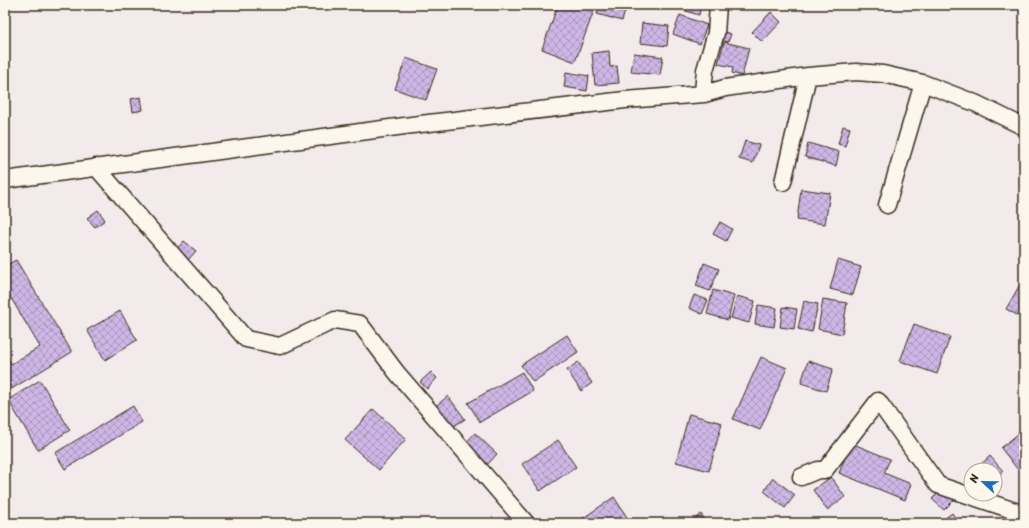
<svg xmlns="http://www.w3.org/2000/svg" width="1029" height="528" font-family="Sriracha,sans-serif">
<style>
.building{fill:url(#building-cross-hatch);stroke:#3b2a1e}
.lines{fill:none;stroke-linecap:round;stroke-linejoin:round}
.minor-casing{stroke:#3b2a1e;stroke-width:19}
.minor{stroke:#fbf7ec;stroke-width:16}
</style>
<defs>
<pattern id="building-cross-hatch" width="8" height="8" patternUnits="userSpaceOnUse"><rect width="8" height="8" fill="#ceb7e6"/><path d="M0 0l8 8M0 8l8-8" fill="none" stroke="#a895ba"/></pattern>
</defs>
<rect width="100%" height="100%" fill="#f2eaeb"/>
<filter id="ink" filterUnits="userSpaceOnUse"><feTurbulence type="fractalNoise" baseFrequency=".025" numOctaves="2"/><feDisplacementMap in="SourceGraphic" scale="8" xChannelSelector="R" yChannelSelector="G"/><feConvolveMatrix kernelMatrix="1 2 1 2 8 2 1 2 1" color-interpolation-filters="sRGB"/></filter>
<g filter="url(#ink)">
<path class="building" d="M558,5H596L575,62L542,49Z
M599,5H627L622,21L597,14Z
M673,5H701L699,15L673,7Z
M771,12L781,22L762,42L752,32Z
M680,15L707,25L700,44L673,34Z
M642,23L669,26L667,46L640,43Z
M720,31L731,34L728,42L718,39Z
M724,42L749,48L742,76L732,73L733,67L718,64Z
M609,51L610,67L617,66L619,83L595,85L592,53Z
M634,53L663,57L660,75L631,72Z
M406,58L437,69L426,100L395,89Z
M566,72L589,76L587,91L564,87Z
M141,97L143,110L133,112L131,99Z
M843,126L850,128L845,146L838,144Z
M745,141L759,145L753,163L739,159Z
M808,143L839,152L836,166L805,157Z
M801,189L830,193L825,224L797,220Z
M98,210L105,220L95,227L87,218Z
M720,222L732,229L726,241L713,234Z
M184,241L196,251L187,261L175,251Z
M16,260L72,352L5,393V354L11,364L40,347L5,288V266Z
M838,260L861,267L853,295L830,289Z
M704,263L719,269L710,291L696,286Z
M1022,281L1024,282V319L1006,309Z
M713,290L734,296L728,320L707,314Z
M694,295L708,300L702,314L689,308Z
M737,296L755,301L749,323L731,318Z
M823,299L847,303L842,334L818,329Z
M804,301L818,304L812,332L798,329Z
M758,305L777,308L774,327L755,324Z
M783,307L797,309L794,329L780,327Z
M120,311L137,340L105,360L87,330Z
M914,324L950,337L937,374L900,361Z
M567,335L578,352L533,382L521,365Z
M761,357L787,368L760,430L733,419Z
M808,361L833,369L826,391L801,383Z
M578,362L592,383L581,391L567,370Z
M431,372L437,378L427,389L420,382Z
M522,372L533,391L480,422L468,403Z
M40,380L70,430L38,450L8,400Z
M448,396L465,419L451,428L436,406Z
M133,406L142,422L65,469L55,453Z
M373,409L406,439L379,470L345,440Z
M689,414L722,423L709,471L676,462Z
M475,433L497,454L486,466L464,445Z
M1019,433L1024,439V465L1018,470L1001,448Z
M558,440L576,467L540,491L522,464Z
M851,443L890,459L884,473L911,484L905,500L839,473Z
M990,456L1003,471L995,478V470L976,469Z
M831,477L845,497L827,510L813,490Z
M773,478L795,495L785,508L764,491Z
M942,489L954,500L944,510L932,499Z
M614,497L630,522L628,523H576Z
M952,513L959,523H939Z
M701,514L707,523H689Z"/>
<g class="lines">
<defs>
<path id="minor" d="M704,94L703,92L705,70L716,33L718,5
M96,167L246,339L280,346L335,320L360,324L397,373L526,523
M5,180L412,125L625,100L704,94L725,88L808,76L856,72L883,74L923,83L975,103L1024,127
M783,182L808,76
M887,205L923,83
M801,477L818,470H825L878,401L938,485L1024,514"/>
</defs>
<use href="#minor" class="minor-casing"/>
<use href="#minor" class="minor"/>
</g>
</g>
<rect width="1029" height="528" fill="none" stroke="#fbf7ec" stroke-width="20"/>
<rect x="10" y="10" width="1009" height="508" fill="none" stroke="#3b2a1e" stroke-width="1.5" filter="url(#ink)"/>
<g transform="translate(983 482) rotate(292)"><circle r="19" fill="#fbf7ec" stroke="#aea59a"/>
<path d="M0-3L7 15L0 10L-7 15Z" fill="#1f6fb2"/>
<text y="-6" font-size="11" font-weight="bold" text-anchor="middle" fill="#3b2a1e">N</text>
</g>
</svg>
